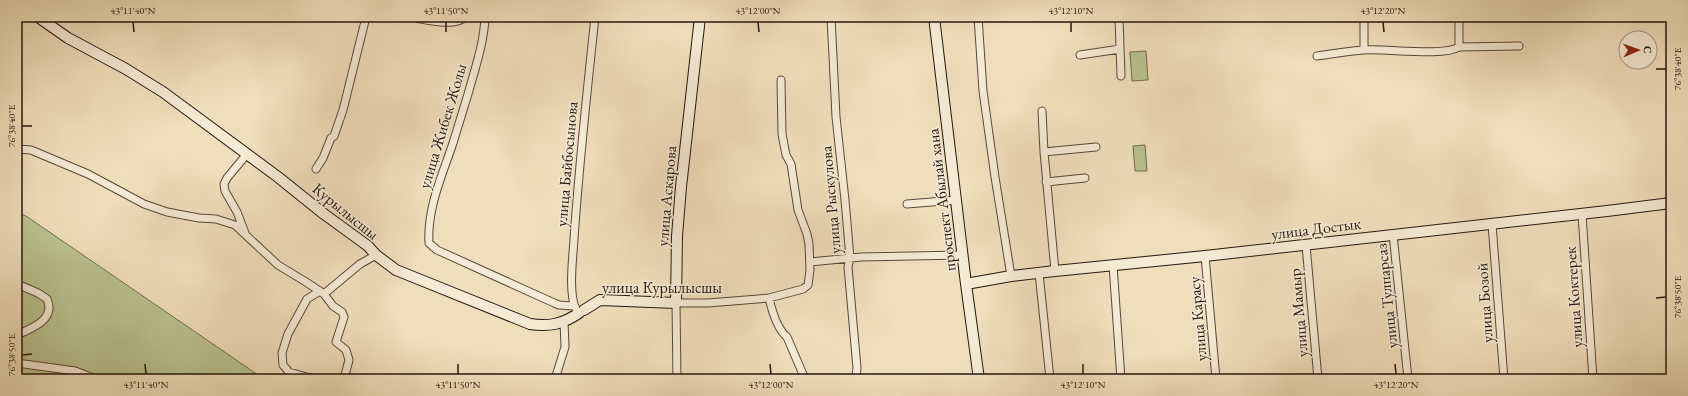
<svg xmlns="http://www.w3.org/2000/svg" width="1688" height="396" font-family="'EB Garamond',serif">
<style>
.green{fill:#bac190;stroke:#706c4e}
.lines{fill:none;stroke-linecap:round;stroke-linejoin:round}
.street-casing{stroke:#584938;stroke-width:9}
.secondary-casing{stroke:#26170d;stroke-width:12}
.street{stroke:#f5ead3;stroke-width:7}
.secondary{stroke:#f5ead3;stroke-width:10}
.ticks{fill:none;stroke:#26170d;stroke-width:1.5}
.labels{text-anchor:middle;stroke-width:3;stroke-linejoin:round;paint-order:stroke}
.street-label{font-size:16px;fill:#26170d;stroke:#f5ead3}
.neatline{fill:none;stroke:#26170d;stroke-width:1.5}
.ticks-label{font-size:10px;text-anchor:middle;fill:#26170d}
</style>
<rect width="100%" height="100%" fill="#efdebb"/>
<filter id="stains"><feTurbulence type="fractalNoise" baseFrequency=".005" numOctaves="4"/><feColorMatrix values="0 0 0 0 .2 0 0 0 0 .09 0 0 0 0 .02 0 0 0 .5 -.17"/></filter>
<radialGradient id="worn" r=".72"><stop offset=".6" stop-color="#630" stop-opacity="0"/><stop offset="1" stop-color="#630" stop-opacity=".3"/></radialGradient>
<path class="green" d="M1146,51L1148,80L1132,81L1130,52Z
M1145,145L1147,171H1135L1133,146Z
M17,212L26,216L264,379H125L117,374L97,379H17Z"/>
<g class="lines">
<defs>
<path id="street" d="M410,17C424,19 454,28 465,17
M485,17C484,43 475,69 468,94C463,110 458,127 453,143C442,176 427,208 429,243L437,250L552,302L559,305L574,306
M831,17L836,117L845,200L850,258L848,267L857,368L856,376L857,379
M978,17L983,91L995,177L1011,276
M1119,17L1121,76
M1364,17V50
M1459,17V47
M1080,55L1120,49
M1317,56C1333,54 1348,51 1363,50C1385,48 1443,57 1459,47L1519,46
M1042,111L1044,152
M17,149L31,150L88,174L144,204L167,212L199,218L216,219L235,225L278,265L306,282L324,294L333,306L342,312L344,317L336,342L346,350L349,360L344,379
M316,169L323,158L331,138L334,136L343,110L366,17
M1046,182L1085,178
M907,204L956,200
M1582,214L1593,379
M1492,224L1504,379
M245,233L237,212L225,191L224,184L227,178L247,154
M1393,234L1408,379
M1306,245L1318,379
M1205,256L1216,379
M810,262L861,257L962,255
M1113,265L1121,379
M1055,271L1044,152L1096,147
M1039,273L1050,379
M17,284L38,293L47,299C56,319 33,328 17,335
M324,294L360,264L376,255
M769,298C772,311 777,329 787,337L805,379
M576,309C568,294 573,257 574,239C579,165 587,91 595,17
M17,363L75,371L96,379
M314,379L289,372L283,365L282,353L288,334L307,299L320,291
M555,379L565,347L564,322
M677,379L676,303H708L769,298L803,289L808,285L810,270L809,244L807,234L798,210L791,164L786,155L782,134L781,80"/>
<path id="secondary" d="M38,17L68,38L126,69L163,92L278,177L324,214L368,246L376,255L396,270L530,324C549,327 563,324 579,313
M934,17L966,284L979,379
M966,284L1011,276L1055,271L1205,256L1607,211L1671,203
M584,310L600,300L676,303L677,236L681,187L700,17"/>
</defs>
<use href="#street" class="street-casing"/>
<use href="#secondary" class="secondary-casing"/>
<use href="#street" class="street"/>
<use href="#secondary" class="secondary"/>
</g>
<path class="ticks" d="M133,22L134,32M446,22V32M758,22L759,32M1071,22V32M1383,22L1384,32M1656,69H1666M22,126H32M1656,298L1666,297M22,355L32,354M145,364L146,374M458,364V374M770,364L771,374M1083,364V374M1395,364L1396,374"/>
<g class="labels">
<g class="street-label">
<text transform="translate(442 126) rotate(-73)" y="6">улица Жибек Жолы</text>
<text transform="translate(566 164) rotate(-85)" y="6">улица Байбосынова</text>
<text transform="translate(666 196) rotate(-85)" y="6">улица Аскарова</text>
<text transform="translate(830 200) rotate(-95)" y="6">улица Рыскулова</text>
<text transform="translate(941 200) rotate(-97)" y="6">проспект Абылай хана</text>
<text transform="translate(346 211) rotate(39)" y="6">Курылысшы</text>
<text transform="translate(1316 228) rotate(-7)" y="6">улица Достык</text>
<text x="662" y="293">улица Курылысшы</text>
<text transform="translate(1386 296) rotate(-96)" y="6">улица Тулпарсаз</text>
<text transform="translate(1573 297) rotate(-94)" y="6">улица Коктерек</text>
<text transform="translate(1484 303) rotate(-94)" y="6">улица Бозой</text>
<text transform="translate(1298 313) rotate(-95)" y="6">улица Мамыр</text>
<text transform="translate(1197 319) rotate(-95)" y="6">улица Карасу</text>
</g>
</g>
<rect width="1688" height="396" fill="none" stroke="#efdebb" stroke-width="44"/>
<g transform="translate(1638 50) rotate(88)"><circle r="19" fill="#f5ead3" stroke="#a29684"/>
<path d="M0-3L7 15L0 10L-7 15Z" fill="#8f2418"/>
<text y="-6" font-size="11" font-weight="bold" text-anchor="middle" fill="#26170d">С</text>
</g>
<rect x="22" y="22" width="1644" height="352" class="neatline"/>
<g class="ticks-label">
<text x="133" y="14">43°11'40"N</text>
<text x="446" y="14">43°11'50"N</text>
<text x="758" y="14">43°12'00"N</text>
<text x="1071" y="14">43°12'10"N</text>
<text x="1383" y="14">43°12'20"N</text>
<text transform="translate(1677 69) rotate(-90)" y="4">76°38'40"E</text>
<text transform="translate(11 126) rotate(-90)" y="4">76°38'40"E</text>
<text transform="translate(1677 297) rotate(-90)" y="4">76°38'50"E</text>
<text transform="translate(11 355) rotate(-90)" y="4">76°38'50"E</text>
<text x="146" y="388">43°11'40"N</text>
<text x="458" y="388">43°11'50"N</text>
<text x="771" y="388">43°12'00"N</text>
<text x="1083" y="388">43°12'10"N</text>
<text x="1396" y="388">43°12'20"N</text>
</g>
<rect width="100%" height="100%" filter="url(#stains)"/>
<rect width="100%" height="100%" fill="url(#worn)"/>
</svg>
